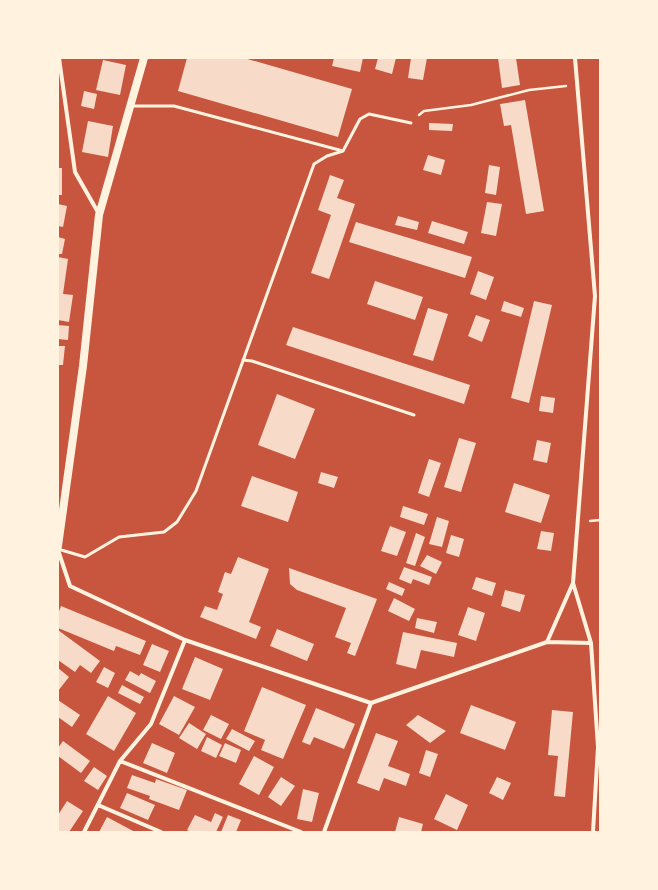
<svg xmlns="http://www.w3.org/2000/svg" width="658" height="890" font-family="Lato,sans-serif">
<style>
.building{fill:#f7dbc8}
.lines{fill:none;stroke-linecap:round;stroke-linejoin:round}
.path{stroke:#fff3e0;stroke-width:2.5}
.service{stroke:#fff3e0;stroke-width:3}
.minor{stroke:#fff3e0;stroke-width:4}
.secondary{stroke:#fff3e0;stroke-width:8}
</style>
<rect width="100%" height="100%" fill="#c8553d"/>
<path class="building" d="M187,58H244L352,89L338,137L178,91Z
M334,58H363L360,72L332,66Z
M378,58H396L392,74L375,69Z
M411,58H427L423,80L408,78Z
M498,58H516L520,85L502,88Z
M103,60L126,65L120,95L96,90Z
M84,91L97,94L94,109L81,106Z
M525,100L544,211L526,214L511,125L504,126L500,104Z
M88,121L113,126L108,157L82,152Z
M429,123L453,124L452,131L429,130Z
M428,155L445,160L441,175L423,170Z
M489,165L500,167L496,195L485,193Z
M58,168H62V195H58Z
M330,175L344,180L337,198L355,204L329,279L311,273L331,215L318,210Z
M487,202L502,204L496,236L481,233Z
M58,204L67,206L63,227L58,226Z
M398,216L419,222L417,230L395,225Z
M432,221L468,232L464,244L428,233Z
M356,222L472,257L465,278L349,242Z
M58,237L65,239L62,254H58Z
M58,257L68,259L63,294L73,295L69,322L58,320Z
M478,271L494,277L486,300L470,294Z
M375,281L423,297L415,320L367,304Z
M504,301L524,308L521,317L501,311Z
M534,301L552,305L529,403L511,398Z
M428,308L448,314L433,361L413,355Z
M476,315L490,320L482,342L468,336Z
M58,325L69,326L68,340L58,339Z
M293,327L470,385L464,404L286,345Z
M58,346H65L63,365H58Z
M277,394L315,409L295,459L258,445Z
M541,396L555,398L553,413L539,411Z
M459,438L476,443L461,492L444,487Z
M537,440L551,443L547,463L533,460Z
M429,459L441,463L429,497L418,493Z
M321,472L338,477L334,488L318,483Z
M252,476L298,492L288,522L241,506Z
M514,483L550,495L541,523L505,512Z
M403,506L428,514L424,525L400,517Z
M437,517L449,521L442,547L429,544Z
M390,526L406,532L397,556L381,551Z
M541,531L554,533L551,551L537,549Z
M416,533L425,537L415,566L406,563Z
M451,535L464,539L459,557L446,553Z
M427,555L442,562L436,574L420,566Z
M238,557L269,569L249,622L261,627L256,639L200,617L205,606L217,610L223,594L218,592L225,572L231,574Z
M404,567L432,577L429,585L413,579L411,584L399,579Z
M289,568L377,599L355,656L347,653L351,643L335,637L346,608L297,590L290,584Z
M476,577L496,583L492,596L472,589Z
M389,582L405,589L402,596L386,589Z
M505,590L525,595L520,612L501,606Z
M394,598L415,609L409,621L388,611Z
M61,606L146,641L140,655L116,646L114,651L58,628V614Z
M468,607L485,613L476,641L458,635Z
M417,618L437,622L434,633L415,628Z
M277,629L314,644L307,661L270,646Z
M58,630L100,661L91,673L80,665L75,672L58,660Z
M403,632L457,643L454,657L421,650L416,669L396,664Z
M152,644L169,651L160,672L143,665Z
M195,657L223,669L210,700L182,689Z
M104,667L115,673L108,688L96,682Z
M58,668L69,677L58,691Z
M130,671L139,676L141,673L156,681L150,693L125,680Z
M122,685L144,697L140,704L118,693Z
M262,687L306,705L283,759L261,750L265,740L244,731Z
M108,696L136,713L114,751L86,734Z
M174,696L195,707L179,735L159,724Z
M58,700L80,715L72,727L58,717Z
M471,705L516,722L505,750L460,733Z
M316,708L355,724L344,749L314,737L310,745L302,742Z
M552,710L573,712L565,797L554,796L558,756L548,755Z
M211,715L229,724L221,739L203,730Z
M418,715L446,731L430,743L406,725Z
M189,723L206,734L197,749L179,738Z
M232,729L255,741L249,751L226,739Z
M376,733L398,741L388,766L410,774L406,786L384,778L379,791L357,783Z
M207,737L222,745L216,758L201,751Z
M63,741L90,761L81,773L58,756V748Z
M152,743L175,753L167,773L143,763Z
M225,743L241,750L236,763L219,756Z
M426,750L438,754L430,777L419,773Z
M254,756L274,767L259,795L239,784Z
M94,767L107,776L98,790L84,781Z
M132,775L155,783L156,779L187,790L179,810L149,799L150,796L127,788Z
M281,777L295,786L281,806L268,797Z
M497,777L511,783L503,800L489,793Z
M303,789L319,793L312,822L297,819Z
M127,793L155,805L148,820L120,808Z
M446,794L468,805L457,830L434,819Z
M67,801L83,811L69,832H58V815Z
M215,813L223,817L216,832H191L187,830L195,815L211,822Z
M228,815L241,820L236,832H221Z
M107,817L135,832H99Z
M399,817L423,824L421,832H395Z"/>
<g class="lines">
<path class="path" d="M419,115L424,111L471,105L529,90L566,86
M590,521L600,520"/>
<path class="service" d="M131,106H174L343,151
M243,360L252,361L414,415
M58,549L85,557L119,537L164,532L177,522L196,491L314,164L327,156L343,151L360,119L369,114L411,123"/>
<path class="minor" d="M59,58L75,172L99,214
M575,58L595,296L573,583L591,643L598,747L593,832
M58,550L70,586L185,640L371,703L547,642L591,643
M547,642L573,583
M120,761L301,832
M98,805L161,832
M84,832L120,761L151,724L185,640
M324,832L371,703"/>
<path class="secondary" d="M58,546L83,366L99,215L144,58"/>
</g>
<rect width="658" height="890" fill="none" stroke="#fff3e0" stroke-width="118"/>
</svg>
